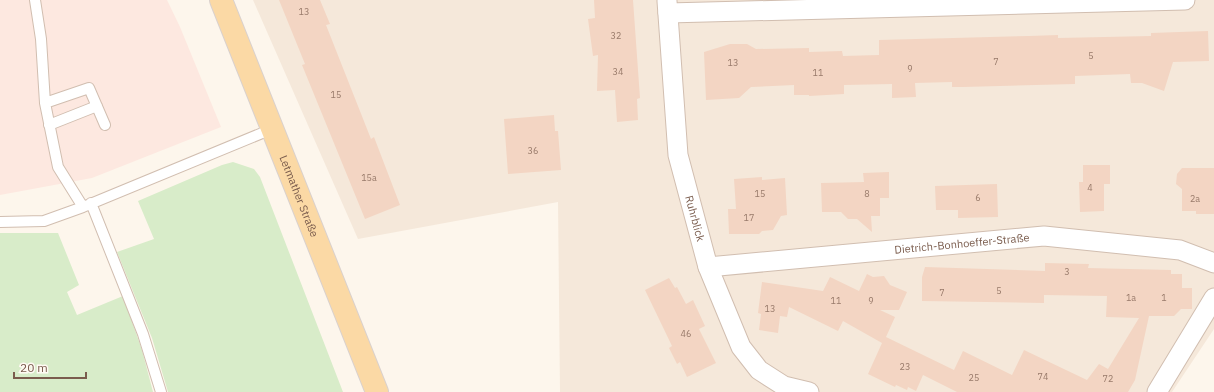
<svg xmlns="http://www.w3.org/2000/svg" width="1214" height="392" font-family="'IBM Plex Sans',sans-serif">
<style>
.residential{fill:#f5e8da}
.commercial{fill:#fde8e0}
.green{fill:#d8ecc9}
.building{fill:#f3d5c3}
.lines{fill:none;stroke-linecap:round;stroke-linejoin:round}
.lane-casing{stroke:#d1beb0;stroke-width:12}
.street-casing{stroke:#d1beb0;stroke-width:21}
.primary-casing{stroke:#dad1cd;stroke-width:24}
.lane{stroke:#fff;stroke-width:10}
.street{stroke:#fff;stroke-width:19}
.primary{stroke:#fbd9a5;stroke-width:22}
.labels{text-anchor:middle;stroke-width:3.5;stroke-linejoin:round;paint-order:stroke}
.number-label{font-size:9px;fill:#987a6a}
.street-label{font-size:11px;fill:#7a5c4d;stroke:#fffaf3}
</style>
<rect width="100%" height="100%" fill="#fdf6ec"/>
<path class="residential" d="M253,0H1214V329L1172,392H560L558,202L358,239Z"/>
<path class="commercial" d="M0,0H167L180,27L221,127L92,178L0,195Z"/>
<path class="green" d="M233,162L254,169L260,177L343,392H168L152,338L117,252L154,239L138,201L222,165Z
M0,233H58L79,285L67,292L77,315L123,296L142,350L153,392H0Z"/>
<path class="building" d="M279,0H320L330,24L326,25L371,139L374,137L400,205L365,219L302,65L305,64Z
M594,0H633L640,98L637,99L638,120L617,122L615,90L597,91L598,55L593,56L588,19L595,18Z
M1208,31L1209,61L1173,62L1164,91L1142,83H1131L1130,74L1075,76V84L963,87H952V82L915,83L916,97L892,98V84L844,85V94L809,96V95H794V85L751,87L739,98L706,100L704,52L730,44H747L756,49L809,48V52L842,51L843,56L879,55V40L1029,36L1058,35V38L1151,36V33Z
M554,115L555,131H558L561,170L508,174L504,119Z
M1083,165H1110V184H1104V211L1080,212L1079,182H1083Z
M1182,168H1214V214H1196V211H1182V189L1176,184L1177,174Z
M889,172V198H880V216H871L872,232L857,219H848L841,212H822L821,183L864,182L863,173Z
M762,177V180L785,178L787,215L781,216L773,230L762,231L759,234H729L728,209H736L734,179Z
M997,184L998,217L958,218V210H936L935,186Z
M1045,263L1089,264L1088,268L1171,270V274H1182V288H1192V309H1181L1174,316H1149L1135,380L1128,392H957L923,375L916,391L908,387L907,390L896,385L895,387L868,374L882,343L843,321L838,331L789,307L787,317L780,316L778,333L759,330L761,314L758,313L762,282L823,291L830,277L859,291L867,274L873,277L884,276L890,285L907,292L899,310H880L895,317L886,337L954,370L963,351L1012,375L1024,350L1087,380L1099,364L1108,369L1139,318L1106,317L1107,296L1044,295V303L922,301V277L925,267L1045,271Z
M669,278L675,288L677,287L686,304L693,300L705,326L699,329L716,363L687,377L680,362L677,364L669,348L672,346L645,290Z"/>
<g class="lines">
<defs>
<path id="lane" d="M35,0L41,39L45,103
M49,125L97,106
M91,203L143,334L161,392
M83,207L58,167L45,103L89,88L105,125
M0,222L44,221L83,207L272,129"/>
<g id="street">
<path id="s1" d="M667,1L678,155L708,267L741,347L759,370L784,386L809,392"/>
<path d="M668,13L1185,0"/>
<path id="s2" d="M708,267L1044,236L1180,250L1214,263"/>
<path d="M1157,392L1214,298"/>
</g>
<g id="primary">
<path id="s3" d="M221,0L377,392"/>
</g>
</defs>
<use href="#lane" class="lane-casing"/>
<use href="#street" class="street-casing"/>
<use href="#primary" class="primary-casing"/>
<use href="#lane" class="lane"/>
<use href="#street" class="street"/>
<use href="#primary" class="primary"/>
</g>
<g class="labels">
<g class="number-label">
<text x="304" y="15">13</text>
<text x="616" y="39">32</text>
<text x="1091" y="59">5</text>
<text x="996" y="65">7</text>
<text x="733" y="66">13</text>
<text x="910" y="72">9</text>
<text x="618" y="75">34</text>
<text x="818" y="76">11</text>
<text x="336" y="98">15</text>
<text x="533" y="154">36</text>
<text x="369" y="181">15a</text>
<text x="1090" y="191">4</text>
<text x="760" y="197">15</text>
<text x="867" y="197">8</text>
<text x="978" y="201">6</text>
<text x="1195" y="202">2a</text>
<text x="749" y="221">17</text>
<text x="1067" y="275">3</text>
<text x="999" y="294">5</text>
<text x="942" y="296">7</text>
<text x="1131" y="301">1a</text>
<text x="1164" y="301">1</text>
<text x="836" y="304">11</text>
<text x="871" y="304">9</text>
<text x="770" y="312">13</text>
<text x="686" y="337">46</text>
<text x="905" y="370">23</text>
<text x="1043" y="380">74</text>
<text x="974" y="381">25</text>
<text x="1108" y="382">72</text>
</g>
<g class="street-label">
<text dy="4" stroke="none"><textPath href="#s3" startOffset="211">Letmather Straße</textPath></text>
<text dy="4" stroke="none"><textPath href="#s1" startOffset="220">Ruhrblick</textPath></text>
<text dy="4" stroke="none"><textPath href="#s2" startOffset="255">Dietrich-Bonhoeffer-Straße</textPath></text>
</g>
</g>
<path d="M14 372v6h72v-6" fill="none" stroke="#7a5c4d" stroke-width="2"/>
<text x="20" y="372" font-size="12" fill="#7a5c4d" stroke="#fffaf3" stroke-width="3" paint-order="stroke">20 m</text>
</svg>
